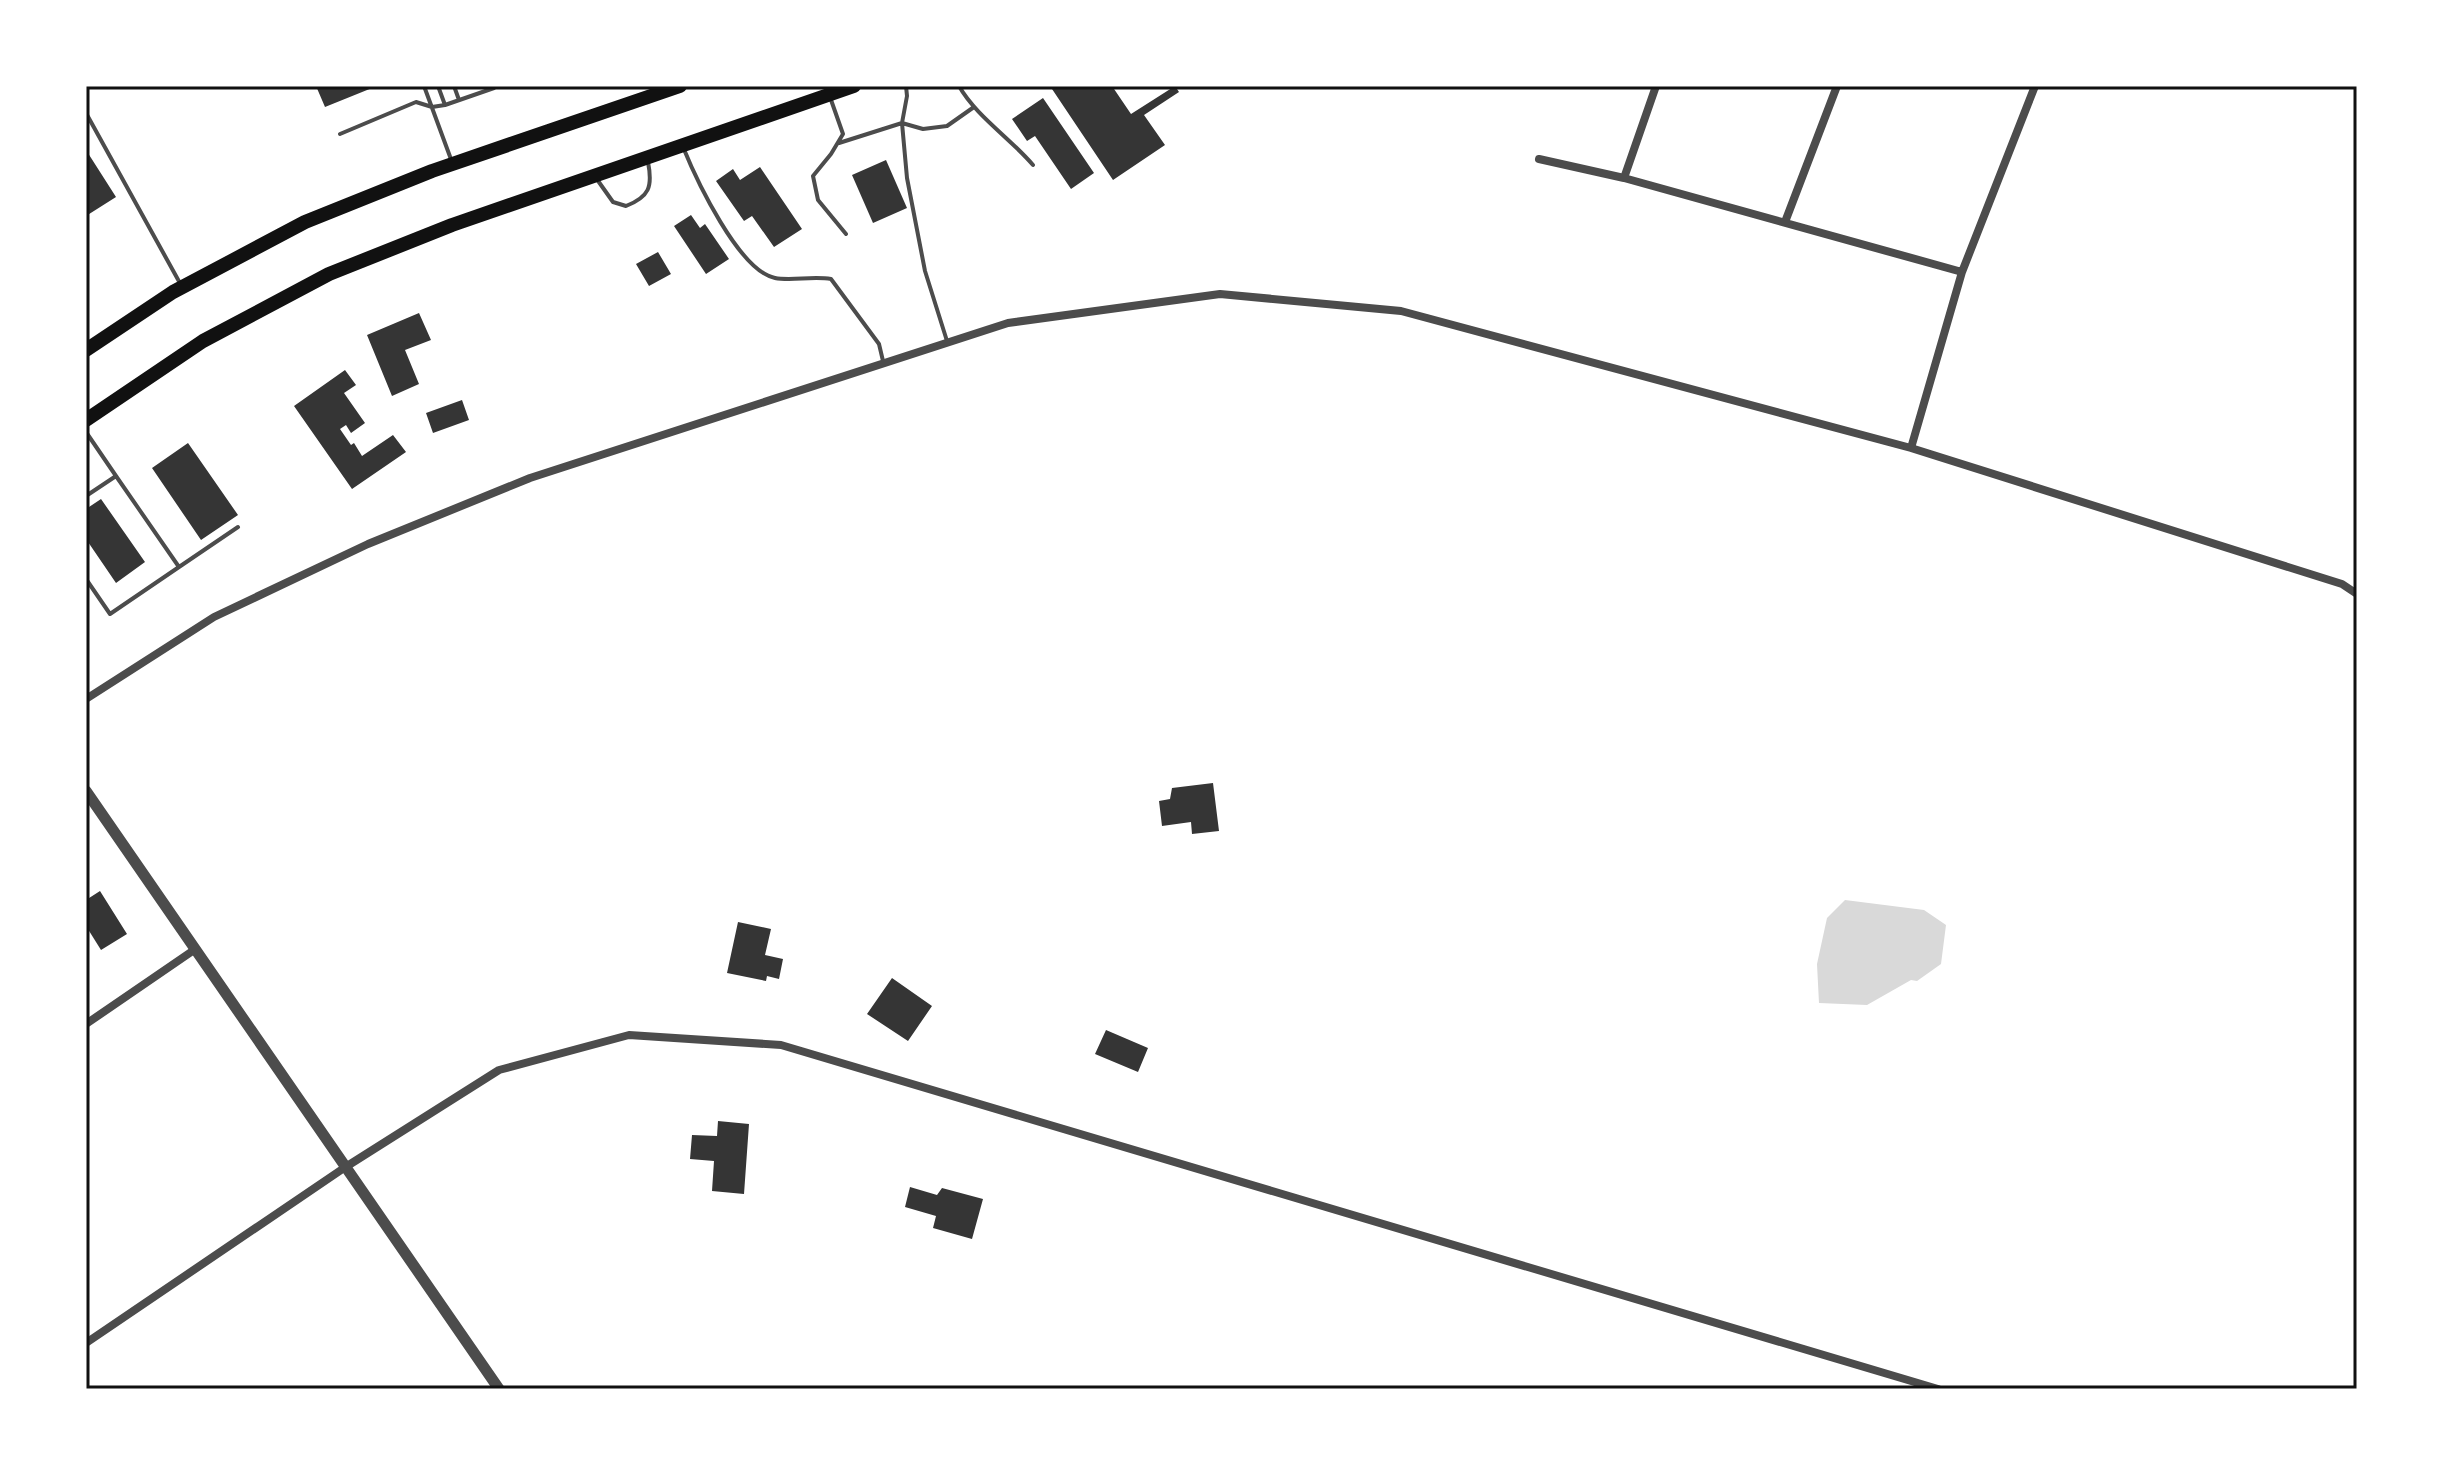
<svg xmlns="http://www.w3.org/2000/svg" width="2443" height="1475" font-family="Ubuntu,sans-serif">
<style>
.water{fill:#d9d9d9}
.building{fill:#353535}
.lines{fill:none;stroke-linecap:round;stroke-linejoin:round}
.service{stroke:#4c4c4c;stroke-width:4}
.minor{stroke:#4c4c4c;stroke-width:8}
.tertiary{stroke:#4c4c4c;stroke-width:11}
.primary{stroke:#111;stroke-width:14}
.neatline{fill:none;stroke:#111;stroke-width:3}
</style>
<rect width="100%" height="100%" fill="#fff"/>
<path class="water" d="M1845,900L1924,910L1946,925L1941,964L1917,981L1911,980L1867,1005L1819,1003L1817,964L1827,918Z"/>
<path class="building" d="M316,86H377L325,107Z
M1050,86H1112L1131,114L1175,86L1179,92L1144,115L1165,145L1113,180Z
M1043,98L1094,173L1071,189L1035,136L1027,141L1012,119Z
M86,150L116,197L86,216Z
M886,160L907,208L873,223L852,175Z
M760,167L802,229L774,247L752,216L744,221L716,181L733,169L740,180Z
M691,215L700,228L705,224L729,259L706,274L674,226Z
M658,252L671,274L649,286L636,264Z
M419,313L431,340L405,350L419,384L392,396L367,335Z
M345,370L356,385L344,393L365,423L351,433L346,425L340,429L351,445L354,443L362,456L393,435L406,452L352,489L294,406Z
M462,400L469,420L433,433L426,413Z
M188,443L238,515L201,540L152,468Z
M101,499L145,562L116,583L86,539V509Z
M1213,783L1219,831L1192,834L1191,822L1162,826L1159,801L1170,799L1172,788Z
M100,891L127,934L101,950L86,926V900Z
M738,922L771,929L765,955L783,959L779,979L767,976L766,981L727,973Z
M892,978L932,1006L908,1041L867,1014Z
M1106,1030L1148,1048L1138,1072L1095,1054Z
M718,1121L749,1124L744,1194L712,1191L714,1161L690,1159L692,1135L717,1136Z
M910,1187L937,1195L942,1188L983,1199L972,1239L933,1228L936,1216L905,1207Z"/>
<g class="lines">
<path class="service" d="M424,86L452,162
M438,86L445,105
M454,86L459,100
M906,86L907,96L902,123L907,178L925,271L947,341
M959,86C976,116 1010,138 1033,165
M830,97L843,134L831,154L813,176L818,200L846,234
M86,113L181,285
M340,134L416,102L432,107L445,105L494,88L493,86
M839,143L902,123L923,129L947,126L974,107
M683,147C696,179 739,271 775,278C791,281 813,276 831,279L879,344L883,361
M596,178L613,202L626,206C649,197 653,187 648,162
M86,432L116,476
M86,496L116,476L179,567L110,614L86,579
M179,567L238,527"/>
<path class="minor" d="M1539,159L1624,178L1962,272
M1624,178L1656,86
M1785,222L1837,86
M1911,448L1962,272L2035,86
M86,699L214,617L368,544L530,478L1008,323L1220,294L1401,311L1911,448L2342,584L2357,594
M86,1024L194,950
M86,1343L344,1168L499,1070L629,1035L781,1045L1938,1389"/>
<path class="tertiary" d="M86,791L499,1389"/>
<path class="primary" d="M86,350L173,292L305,222L432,171L680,86
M86,420L203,341L329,274L452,225L854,86"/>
</g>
<rect width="2443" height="1475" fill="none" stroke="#ffffff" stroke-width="176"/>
<rect x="88" y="88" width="2267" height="1299" class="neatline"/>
</svg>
